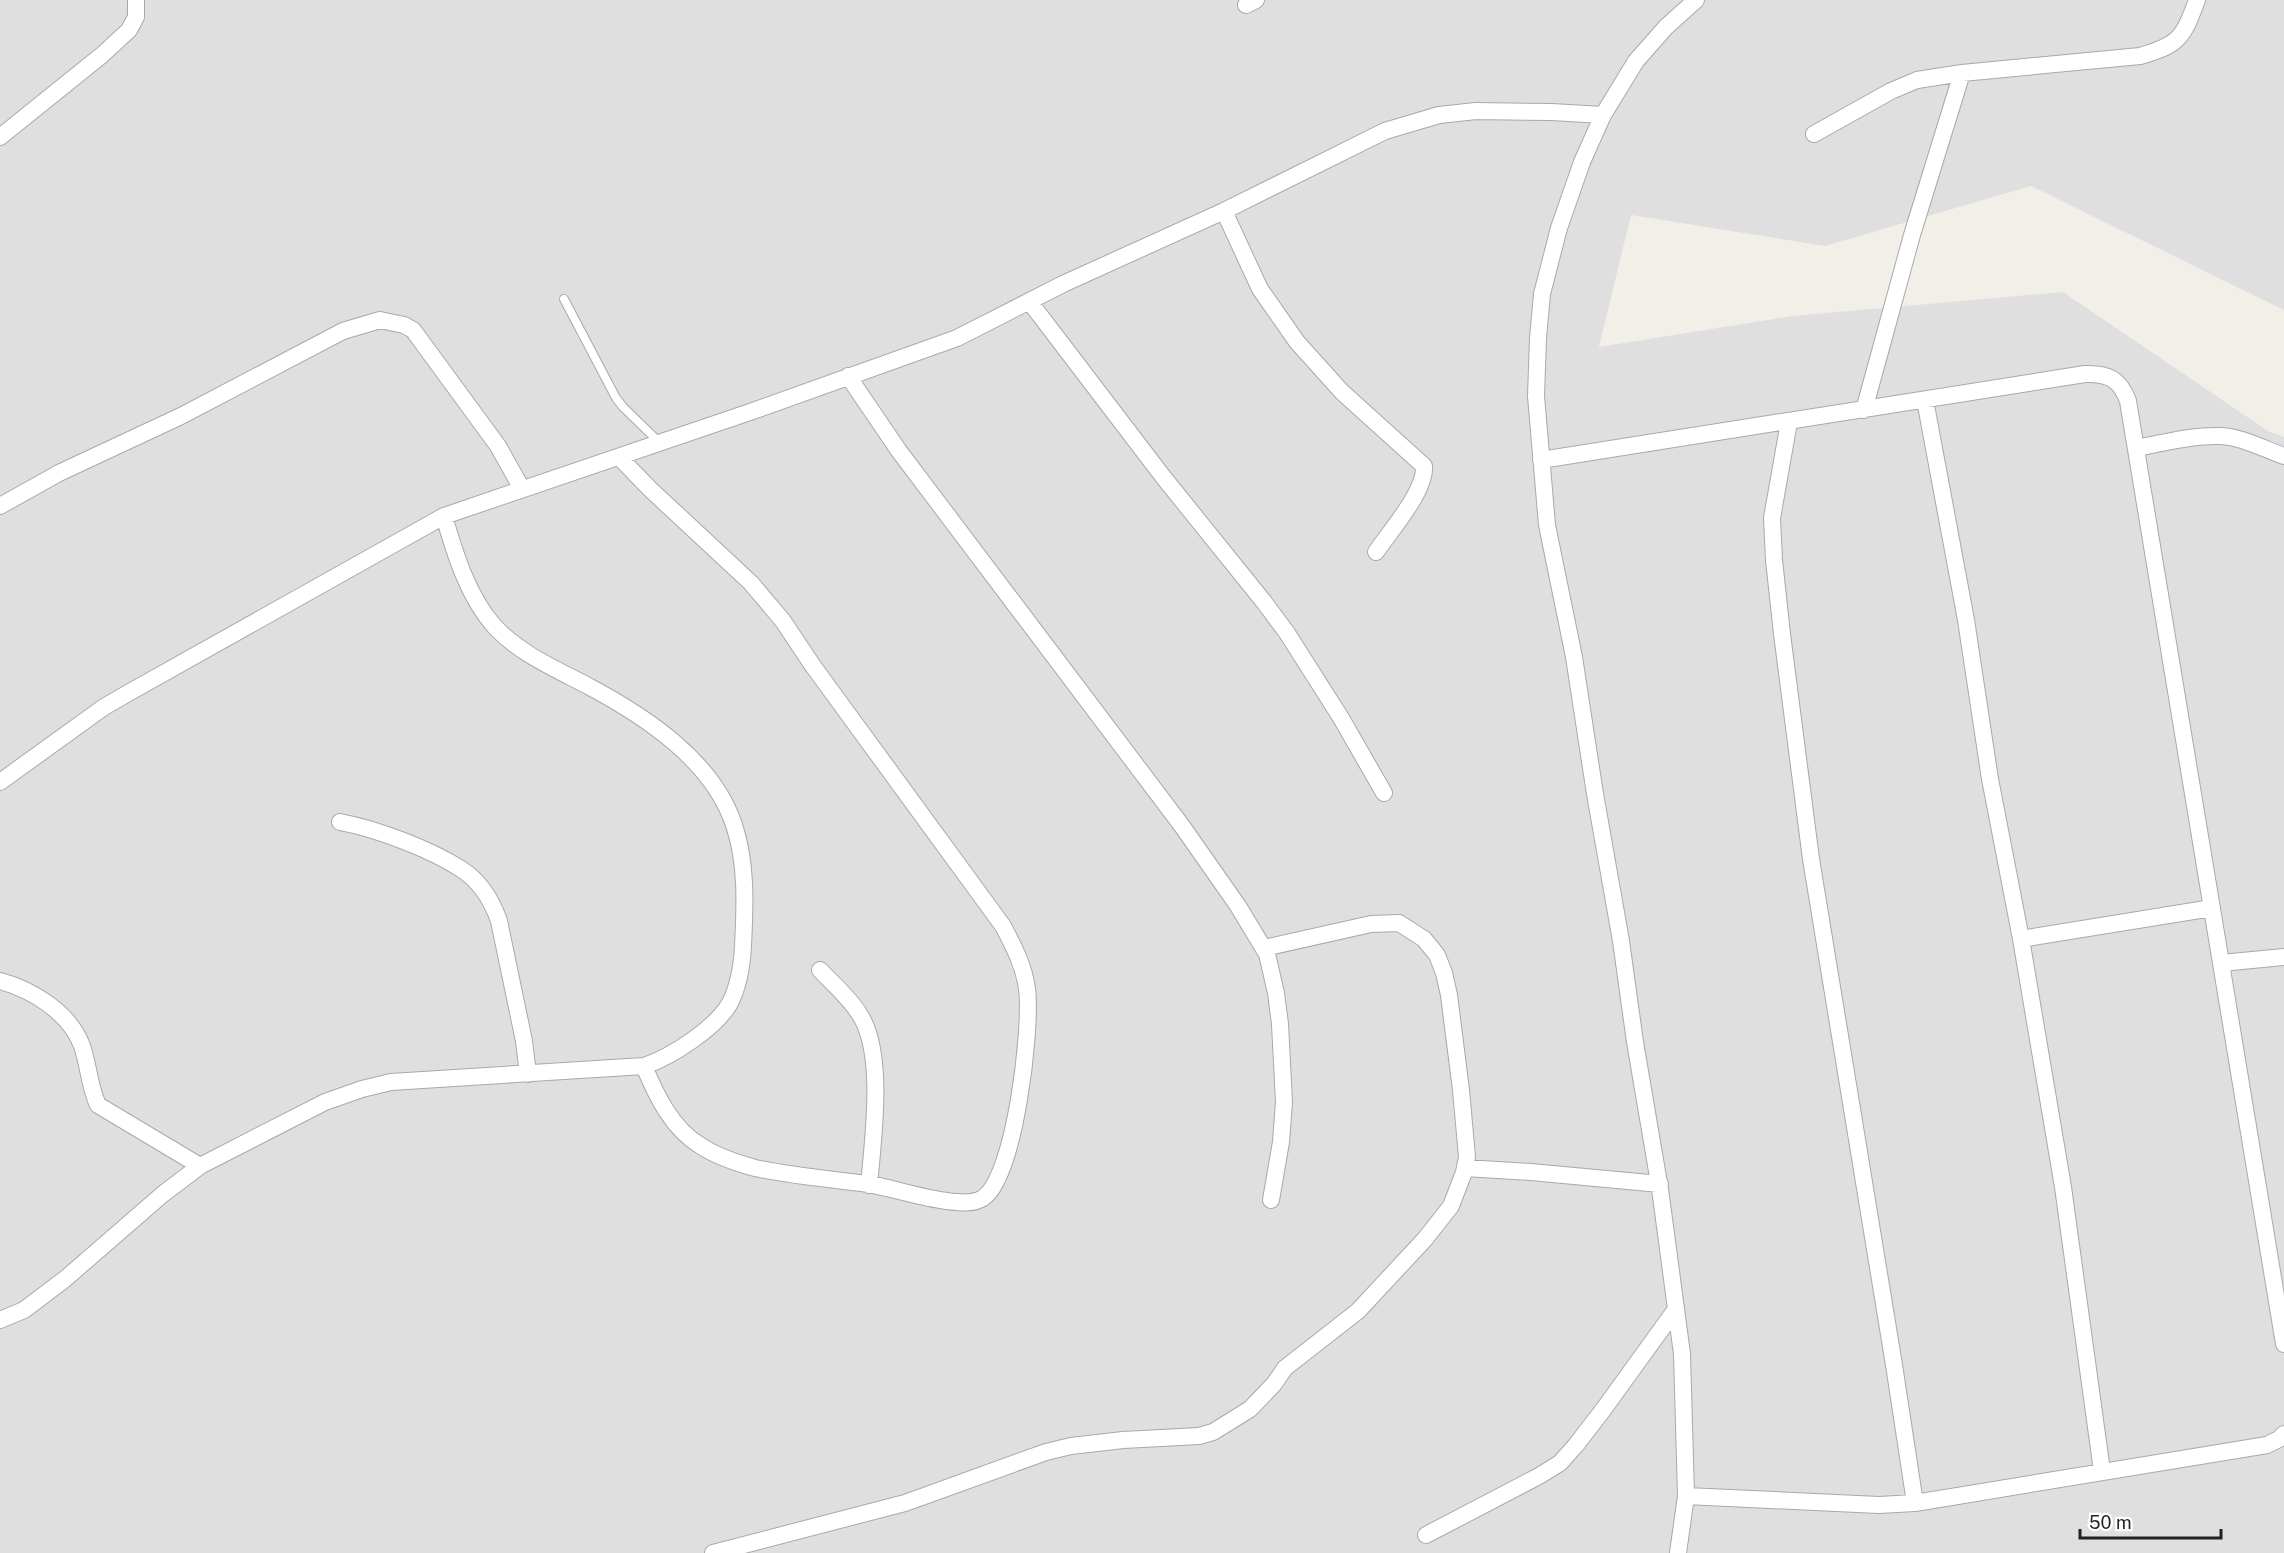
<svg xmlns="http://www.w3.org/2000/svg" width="2284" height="1553" font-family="'Public Sans',sans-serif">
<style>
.residential{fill:#e0dfdf}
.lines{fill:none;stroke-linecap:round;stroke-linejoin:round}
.service-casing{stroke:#a9a9a9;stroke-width:10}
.minor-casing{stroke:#a9a9a9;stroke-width:18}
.service{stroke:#fff;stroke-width:8}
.minor{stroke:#fff;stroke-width:16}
</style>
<rect width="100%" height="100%" fill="#f2efe9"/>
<path class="residential" d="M0,0H2284V310L2031,186L1825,246L1631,215L1599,347L1793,316L2063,292L2268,431L2284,437V1553H0Z"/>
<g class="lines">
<defs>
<path id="service" d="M564,299L616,398L623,407L660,443"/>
<path id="minor" d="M1246,5L1256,0
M1814,134L1891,91L1917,80L1962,73L2140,56C2179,45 2183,38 2197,0
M0,137L102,55L129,30L136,17V0
M1224,211L1260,289L1297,342L1342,392L1424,466C1426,491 1390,531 1376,552
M1029,301L1164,478L1264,602L1287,633L1341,718L1384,793
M848,376L899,451L1182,826L1238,906L1267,954L1276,993L1280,1024L1284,1102L1281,1142L1271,1200
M1925,400L1966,620L1990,779L2021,939L2063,1187L2102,1471
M1864,410L1912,235L1962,73
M1789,422L1772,518L1774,560L1782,634L1811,859L1894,1365L1915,1503
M2136,448C2163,443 2193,435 2221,436C2242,437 2264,449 2284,456
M619,457L650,489L751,583L783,621L813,666L1003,926C1014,947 1024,966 1027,989C1032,1028 1015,1177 983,1198C975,1203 965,1203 957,1202C926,1200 898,1189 868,1184C830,1179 792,1176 755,1168C737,1163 716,1156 701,1146C672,1129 656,1095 644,1066
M1541,460L2085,374C2108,373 2120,379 2128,401L2284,1344
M0,506L59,473L181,416L343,331L380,320L404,325L413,330L498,446L522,489
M0,782L104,707L130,692L444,516L750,412L957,338L1063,284L1224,211L1385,131L1439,115L1476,111L1551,112L1603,115
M340,822C377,829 430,849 461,869C480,881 492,901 499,921L524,1041L528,1074
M2021,939L2212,908
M2221,963L2284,957
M820,970C833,984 850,998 860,1015C885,1054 873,1139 869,1185
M0,981C33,990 70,1013 82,1046C89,1066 89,1086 98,1105L200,1166
M1465,1168L1531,1172L1660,1184
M0,1320L24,1310L65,1279L163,1194L200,1166L325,1102L362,1089L391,1082L644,1066C671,1057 716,1028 730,1003C739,985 742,965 743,946C745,906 747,863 734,825C713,761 646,717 590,687C558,670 520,654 495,627C468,597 455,554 444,516
M1686,1496L1879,1505L1915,1503L2267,1445L2279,1439L2284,1434
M1426,1535L1539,1476L1560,1463L1576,1445L1603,1410L1676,1309
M713,1553L905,1503L1046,1452L1071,1446L1123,1440L1199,1436L1213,1432L1250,1409L1274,1384L1285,1368L1358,1311L1425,1239L1451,1206L1464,1172L1467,1157L1461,1090L1449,995L1444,973L1437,955L1424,939L1399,923L1371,924L1264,948
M1678,1553L1686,1496L1682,1354L1660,1189L1635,1042L1621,941L1595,794L1574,657L1547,525L1536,396L1538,338L1542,294L1559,228L1582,162L1603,115L1636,61L1666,27L1696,0"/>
</defs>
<use href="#service" class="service-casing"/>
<use href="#minor" class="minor-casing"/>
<use href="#service" class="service"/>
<use href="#minor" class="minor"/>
</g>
<path d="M2080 1529v9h141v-9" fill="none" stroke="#222222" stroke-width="3"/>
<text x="2089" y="1529" font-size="18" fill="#222222" stroke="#ffffff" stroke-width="4.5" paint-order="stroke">50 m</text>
</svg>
